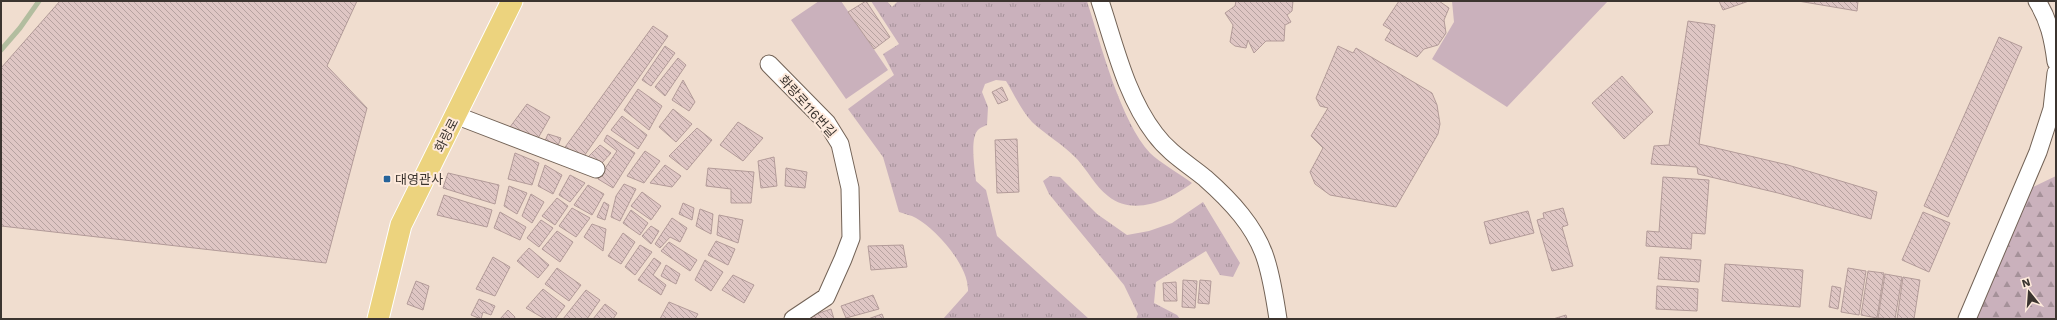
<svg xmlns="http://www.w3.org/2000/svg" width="2057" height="320" font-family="'Work Sans','Noto Sans KR',sans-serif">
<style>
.grass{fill:url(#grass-tufts)}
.forest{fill:url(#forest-firs)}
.pitch{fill:#cab1bc}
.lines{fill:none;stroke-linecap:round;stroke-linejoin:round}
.stream{stroke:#b2bd9f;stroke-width:5}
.building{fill:url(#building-back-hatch);stroke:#b39b99}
.minor-casing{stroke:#726256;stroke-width:19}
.major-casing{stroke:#fff;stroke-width:23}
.minor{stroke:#fff;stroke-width:17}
.major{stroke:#ecd37e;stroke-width:21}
.poi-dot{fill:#26639a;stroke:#feeadc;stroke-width:1.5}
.labels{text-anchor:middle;stroke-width:4;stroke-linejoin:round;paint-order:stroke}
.street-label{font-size:13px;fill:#3b342f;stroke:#feeadc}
.poi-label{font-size:13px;fill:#3b342f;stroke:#feeadc;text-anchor:start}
</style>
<defs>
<pattern id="grass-tufts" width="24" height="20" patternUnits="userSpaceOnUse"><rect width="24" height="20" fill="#cab1bc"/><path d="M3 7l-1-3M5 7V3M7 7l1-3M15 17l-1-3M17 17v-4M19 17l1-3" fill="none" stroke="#a59199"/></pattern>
<pattern id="forest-firs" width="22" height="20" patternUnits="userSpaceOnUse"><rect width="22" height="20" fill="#cab1bc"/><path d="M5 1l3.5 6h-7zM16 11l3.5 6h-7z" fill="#a59199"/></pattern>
<pattern id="building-back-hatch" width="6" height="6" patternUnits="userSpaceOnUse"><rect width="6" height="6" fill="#dfc6c4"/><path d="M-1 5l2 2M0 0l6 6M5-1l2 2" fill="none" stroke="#b6a2a0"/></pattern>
</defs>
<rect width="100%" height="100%" fill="#f0ddcf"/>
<path class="grass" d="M871,1H887L892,7L898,1H1087C1100,42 1121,123 1150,153C1159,162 1180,174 1192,183C1170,200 1134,217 1108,196C1095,186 1088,171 1077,159C1064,145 1046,135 1032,122C1021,110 1014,94 1006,81L996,80L985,84L982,92L988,107L987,125C985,126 981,127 979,129C969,136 975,170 976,181L986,190L997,236L1089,319H943L968,291C969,266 937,230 916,218C911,215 904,214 899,212L883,157L848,109L894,75L883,54L899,44Z
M1050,176L1060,177L1097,214L1127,235L1149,231L1172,223L1203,202L1240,263L1233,277L1220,275L1206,251L1156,282L1154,303L1177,315L1180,319H1136L1138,314L1124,285L1049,194L1043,181Z"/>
<path class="forest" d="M2056,176V319H1976L2031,188Z"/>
<path class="pitch" d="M819,1H841L888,70L846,99L791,20Z
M1452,1H1608L1507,107L1432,59L1454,22Z"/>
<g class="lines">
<path class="stream" d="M1,50L20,28L39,1"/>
</g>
<path class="building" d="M60,1H357L327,66L367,108L326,263L1,226V68Z
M866,1L890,37L874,49L848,12Z
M1236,1H1293L1292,11L1287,15L1291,22L1285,25L1284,41H1266L1254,53L1248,40L1246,48L1235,46L1230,42L1233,25L1225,13L1235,6Z
M1399,1H1439L1449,8L1444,20L1446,33L1438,45L1424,49L1417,57L1385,40L1391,30L1383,25Z
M1719,1H1749L1723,10Z
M1798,1H1858L1857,11Z
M1688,21L1715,25L1699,144L1788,165L1877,192L1871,219L1778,193L1698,174L1697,167L1651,164L1654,146L1669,145Z
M653,26L668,36L582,159L563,150Z
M1999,37L2022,47L1948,217L1924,206Z
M665,46L675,53L651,86L642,80Z
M1338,46L1353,53L1356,48L1432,93L1437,105L1440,124L1438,134L1396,207L1330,195L1315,184L1310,172L1323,148L1311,136L1328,108L1320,106L1316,98Z
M678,58L686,65L665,96L655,87Z
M1622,76L1653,112L1624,139L1592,103Z
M683,80L695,102L689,111L672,100Z
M1002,87L1008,100L998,104L992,92Z
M638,89L662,106L649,130L624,110Z
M527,104L550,117L537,140L510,127Z
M673,109L692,124L676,142L659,127Z
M622,116L647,135L638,149L611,130Z
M738,122L763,138L743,161L720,145Z
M697,128L712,140L687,170L669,156Z
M548,134L561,138L557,148L544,143Z
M607,135L635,153L613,188L598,179L617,151L604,141Z
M1017,139L1019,192L997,193L995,140Z
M600,145L611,153L601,164L588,157Z
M645,151L660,161L644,183L627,176Z
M515,153L539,163L532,185L508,179Z
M774,157L777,186L761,188L758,161Z
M545,165L562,175L553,194L538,186Z
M665,165L681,176L672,187L650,183Z
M708,168L754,172L751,203H731V189L706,186Z
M786,168L807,172L805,188L785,186Z
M448,173L499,185L495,204L443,188Z
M570,175L585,183L570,202L559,195Z
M1663,177L1709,180L1705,234L1692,233L1691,249L1646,246L1647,231L1659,232Z
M624,184L636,189L620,221L611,217L616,196Z
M588,185L604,194L592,215L574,205Z
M509,186L527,193L517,214L504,206Z
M642,192L661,206L651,220L631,206Z
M531,194L544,202L532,223L522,216Z
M444,195L492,210L487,227L437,215Z
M557,198L568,206L555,225L542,216Z
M604,202L609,205L605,220L597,217Z
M683,203L694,208L692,220L679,214Z
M572,208L590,218L576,237L559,226Z
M1563,208L1568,225L1562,227L1573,266L1552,271L1537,220L1544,218L1543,213Z
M700,209L713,214L711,234L696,226Z
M631,210L648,223L640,235L623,223Z
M1528,211L1534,233L1490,244L1484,222Z
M500,212L526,227L520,240L494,228Z
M1923,212L1950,223L1929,272L1902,260Z
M719,215L743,220L738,243L717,235Z
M672,218L687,228L680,242L670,237L660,248L655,244Z
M541,220L553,228L539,247L527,238Z
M592,224L606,229L603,251L584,237Z
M651,226L659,231L651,244L642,236Z
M557,231L573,242L560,262L542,249Z
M623,233L635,242L621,264L608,256Z
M716,241L735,249L728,265L708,255Z
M669,242L697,260L690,271L661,251Z
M640,245L652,252L635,275L625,267Z
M903,245L907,267L871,270L868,246Z
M529,248L549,265L538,278L517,261Z
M493,257L510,267L495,296L476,289Z
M1660,257L1701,260L1699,282L1658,279Z
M654,258L661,263L653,275L666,285L661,295L638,280Z
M705,260L723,272L711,291L695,280Z
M1725,264L1803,270L1800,307L1722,301Z
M666,265L680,274L676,284L661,276Z
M557,268L581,285L569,301L545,284Z
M1848,268L1866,271L1859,315L1841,312Z
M1868,271L1884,273L1877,318L1861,315Z
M1885,274L1902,277L1895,319L1878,318Z
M733,275L754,285L744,303L722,290Z
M1903,277L1920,280L1914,319H1897Z
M1183,280L1197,281L1195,308L1182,307Z
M1200,280L1211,281L1209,304L1198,303Z
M416,281L429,286L423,310L407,304Z
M1176,282L1177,301H1164L1163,283Z
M1657,286L1698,289L1697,311L1656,309Z
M1832,286L1841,288L1838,309L1829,307Z
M543,289L565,306L555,319H545L526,308Z
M586,290L600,300L587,319H563Z
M873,295L879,309L846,318L841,306Z
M479,299L495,306L491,315L483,312L481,319L471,315Z
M669,302L698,314L695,319H660Z
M605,304L617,313L613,319H593Z
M831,309L834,319H802Z
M508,310L515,317L514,319H500Z
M882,314L884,319H868Z
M1566,315L1567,319H1553Z"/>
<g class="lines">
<defs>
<path id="minor" d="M1100,1C1115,46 1126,96 1155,134C1169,153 1188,164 1205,178C1230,200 1256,227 1266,260C1272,279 1275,299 1278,319
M2037,1C2049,20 2053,39 2056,62
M769,64L827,123L840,144L850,188L851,238L843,259L826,297L793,319
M455,115L596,169
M1967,319L2038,152L2052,109L2056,73"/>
<path id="major" d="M378,319L401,225L512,1"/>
</defs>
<use href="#minor" class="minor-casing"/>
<use href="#major" class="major-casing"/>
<use href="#minor" class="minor"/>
<use href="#major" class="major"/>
</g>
<rect class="poi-dot" x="383" y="175" width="8" height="8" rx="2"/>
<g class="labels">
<g class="street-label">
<text transform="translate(808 106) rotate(48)" y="5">화랑로116번길</text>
<text transform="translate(446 135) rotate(-63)" y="5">화랑로</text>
</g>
<g class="poi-label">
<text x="395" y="184">대영관사</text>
</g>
</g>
<rect width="2057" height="320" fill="none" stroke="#3b342f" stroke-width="4"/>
<g transform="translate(2029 292) rotate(343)" stroke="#feeadc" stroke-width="3" paint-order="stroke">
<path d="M0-3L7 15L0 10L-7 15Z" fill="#3b342f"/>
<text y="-6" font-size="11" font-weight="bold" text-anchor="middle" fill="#3b342f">N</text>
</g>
</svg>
